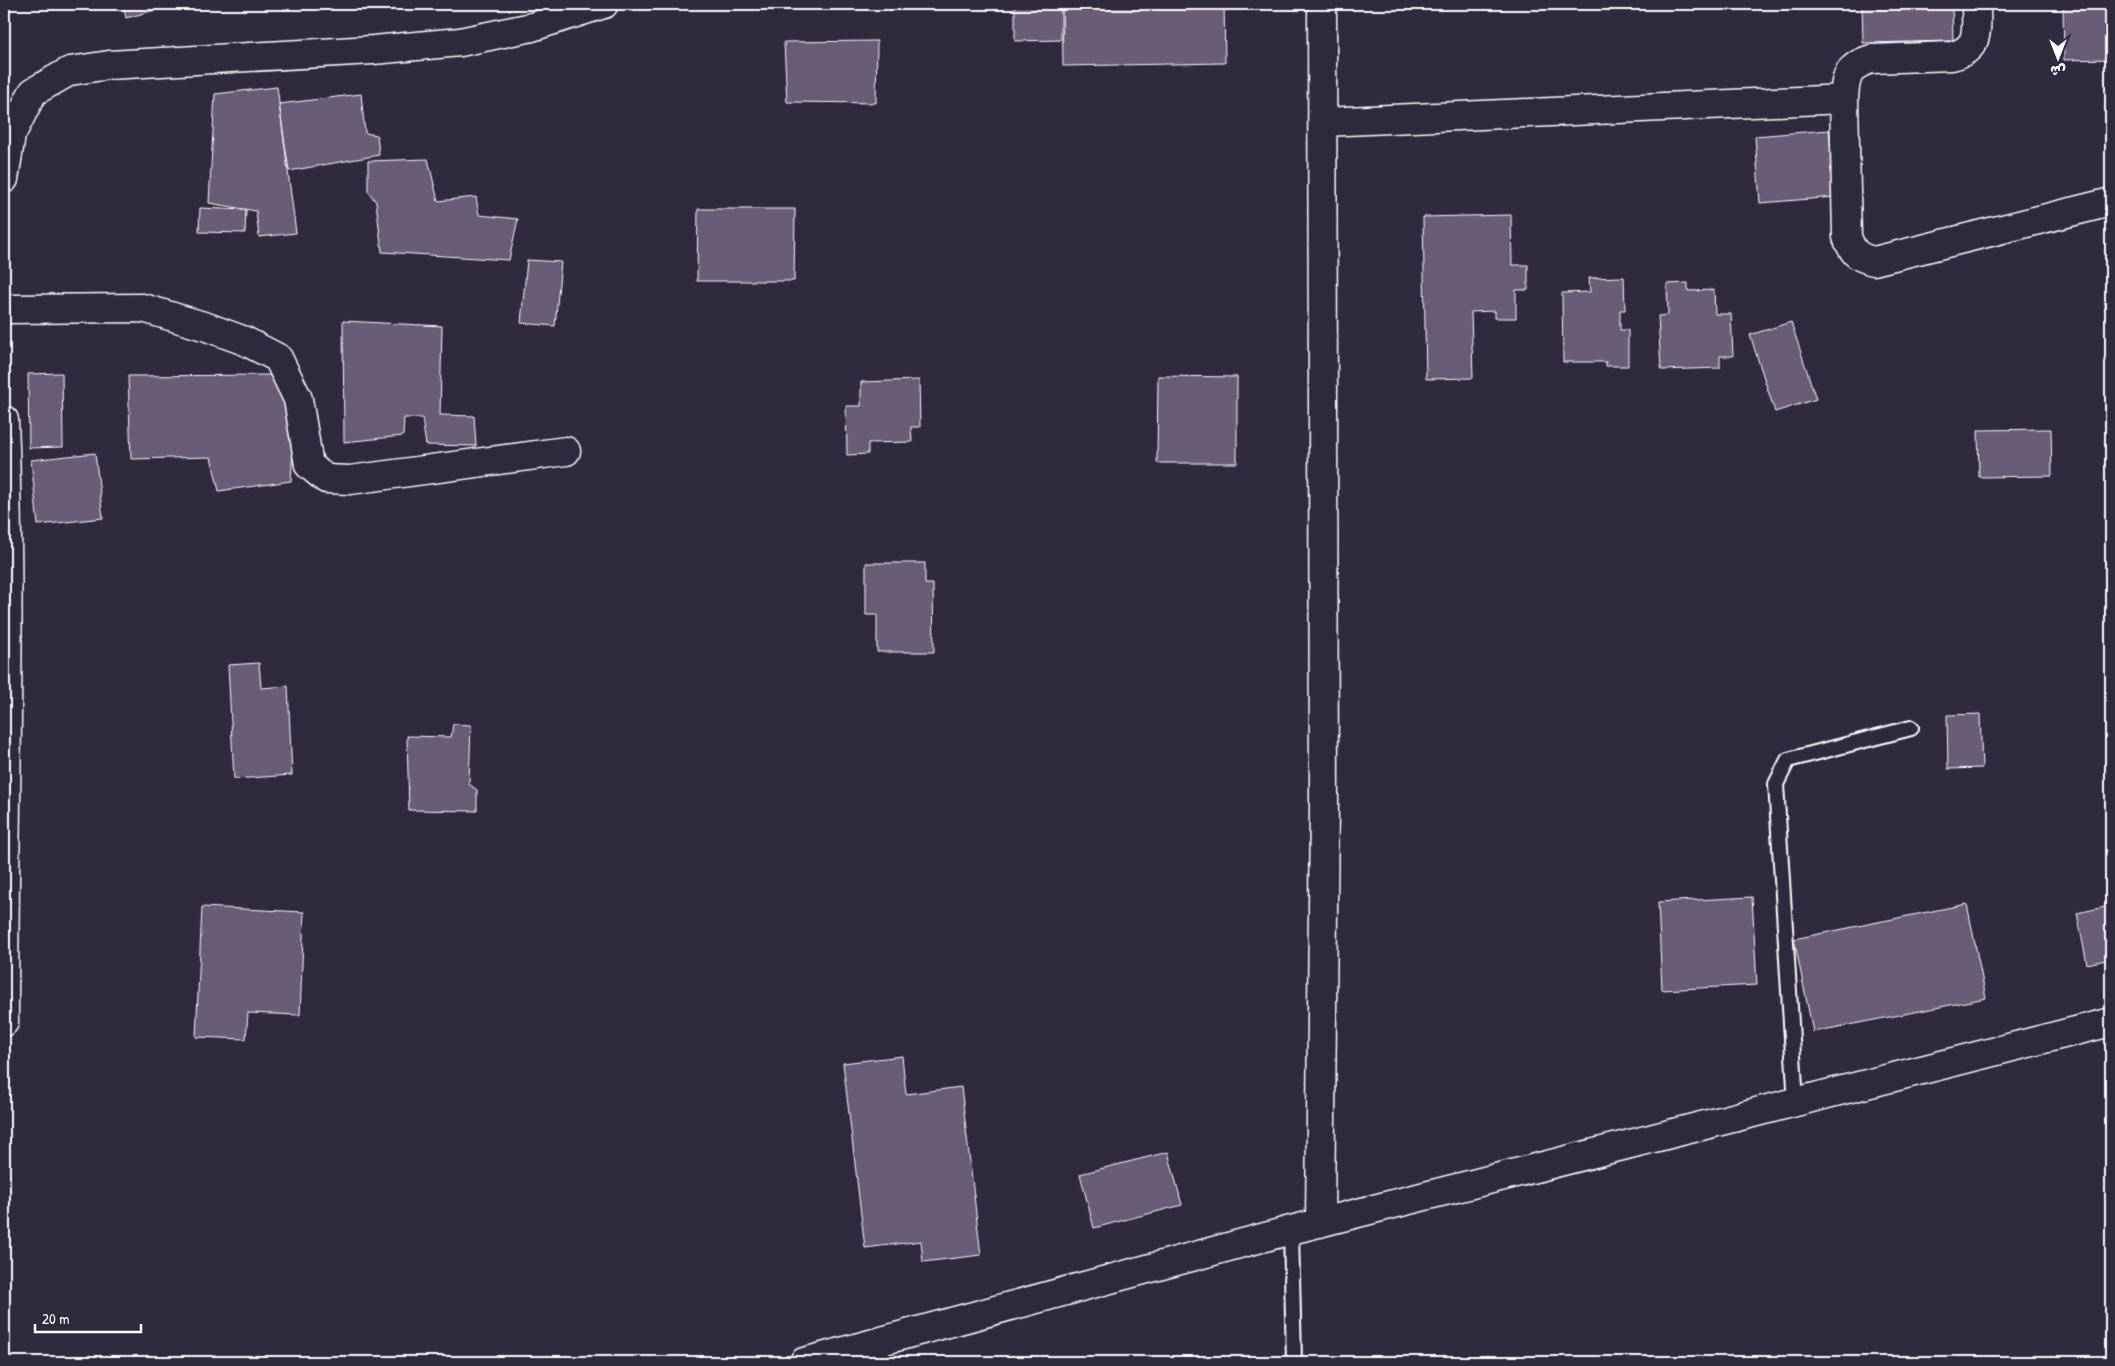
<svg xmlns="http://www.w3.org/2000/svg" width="2115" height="1366" font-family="'Patrick Hand','Playpen Sans Arabic',sans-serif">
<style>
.building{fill:#695b77;stroke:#fff}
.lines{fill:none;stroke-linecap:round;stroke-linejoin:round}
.service-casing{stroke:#fff;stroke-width:18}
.minor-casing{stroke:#fff;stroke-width:31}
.service{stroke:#2f2a3d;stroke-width:14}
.minor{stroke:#2f2a3d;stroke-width:28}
</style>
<rect width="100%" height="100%" fill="#2f2a3d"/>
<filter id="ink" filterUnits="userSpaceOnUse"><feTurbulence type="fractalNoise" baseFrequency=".02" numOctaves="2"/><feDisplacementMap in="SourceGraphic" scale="10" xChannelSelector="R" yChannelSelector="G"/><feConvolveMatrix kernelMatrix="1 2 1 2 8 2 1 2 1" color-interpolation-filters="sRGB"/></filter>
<g filter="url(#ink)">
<path class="building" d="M123,4H157L159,9L126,18Z
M178,4H199L179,8Z
M1015,4H1061V40L1015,41Z
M1062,4H1224L1225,63L1063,66Z
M1862,4H1952L1953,41L1863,43Z
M2063,4H2111V59L2064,60Z
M877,41L876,103L787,102L784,42Z
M277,87L296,233L259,237L256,211L209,203L215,94Z
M361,94L365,133L377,135L379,155L289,171L279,104Z
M1829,130L1835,197L1760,203L1755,136Z
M428,159L438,201L476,197L479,215L518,219L509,260L382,252L376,202L368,191V161Z
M200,208L246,210L245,233L199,232Z
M698,209H795L794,281H697Z
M1511,215L1512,265H1528V290H1516V318H1495V311L1471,312L1473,378L1426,379L1423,217Z
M527,260L561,262L555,326L521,323Z
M1624,277L1625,310H1620V330H1628V366H1606V362H1563L1562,293L1590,292L1589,278Z
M1688,283V291L1714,290L1715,314H1731L1733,356H1720V368L1661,370L1658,316L1668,315L1667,284Z
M343,321L442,326L440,415L474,416L476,446L426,445L422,418H404L403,436L344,442Z
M1791,322L1816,399L1775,412L1750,335Z
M62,373L63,447L29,448L28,374Z
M274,375L290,400L294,432L291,481L219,491L211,457L131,459L128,376Z
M1158,376L1237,377V463H1157Z
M919,380L920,427H911L912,442L868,443V454L847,455L846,406H861V382Z
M2051,429L2052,476L1979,477L1978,430Z
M95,453L103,518L38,525L31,460Z
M866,563H925V584H933L934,652H877V615H866Z
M259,663L261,688L288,686L292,775L234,779L228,665Z
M1980,714L1982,768L1948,769L1947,715Z
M453,724L471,725L469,784L477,790V811L409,810L407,736L451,737Z
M1752,897L1757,985L1662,990L1658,902Z
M1967,904L1986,998L1813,1032L1794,939Z
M2110,906L2111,959L2087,964L2077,913Z
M202,907L304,912L300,1015L248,1013L246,1039L196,1037Z
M902,1056L906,1094L961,1087L981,1255L923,1262L921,1241L865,1248L843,1063Z
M1168,1152L1182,1205L1094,1228L1080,1174Z"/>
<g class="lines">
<defs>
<path id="service" d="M1796,1103L1776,784L1788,760L1911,728
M1291,1230L1294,1362"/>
<path id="minor" d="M1976,4C1976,29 1981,49 1952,56L1872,59C1848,65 1845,77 1844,99L1847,237C1853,253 1857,257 1874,261L2111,202
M1323,122L1844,99
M4,179L11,135L33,92L70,71L109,65L373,50L460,42L532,27L604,4
M4,309L143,308L207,327L245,341L278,358L298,399L309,465L326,479L350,480L566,451
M4,420C12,621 4,821 4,1022
M1320,1223L1324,803L1322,4
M804,1362L1291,1230L2111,1022"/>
</defs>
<use href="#service" class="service-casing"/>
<use href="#minor" class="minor-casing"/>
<use href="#service" class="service"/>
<use href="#minor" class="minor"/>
</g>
</g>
<rect width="2115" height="1366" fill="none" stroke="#2f2a3d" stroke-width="20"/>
<rect x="10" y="10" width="2095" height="1346" fill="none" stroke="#fff" stroke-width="2" filter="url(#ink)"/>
<g transform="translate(2058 58) rotate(180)" stroke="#2f2a3d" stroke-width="4" paint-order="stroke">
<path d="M0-4L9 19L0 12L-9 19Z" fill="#ffffff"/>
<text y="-8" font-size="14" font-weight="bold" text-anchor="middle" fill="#ffffff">ش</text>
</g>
<path d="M35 1324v8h106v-8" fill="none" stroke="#ffffff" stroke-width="2.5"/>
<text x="42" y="1324" font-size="15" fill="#ffffff" stroke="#2f2a3d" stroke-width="4" paint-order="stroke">20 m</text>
</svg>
